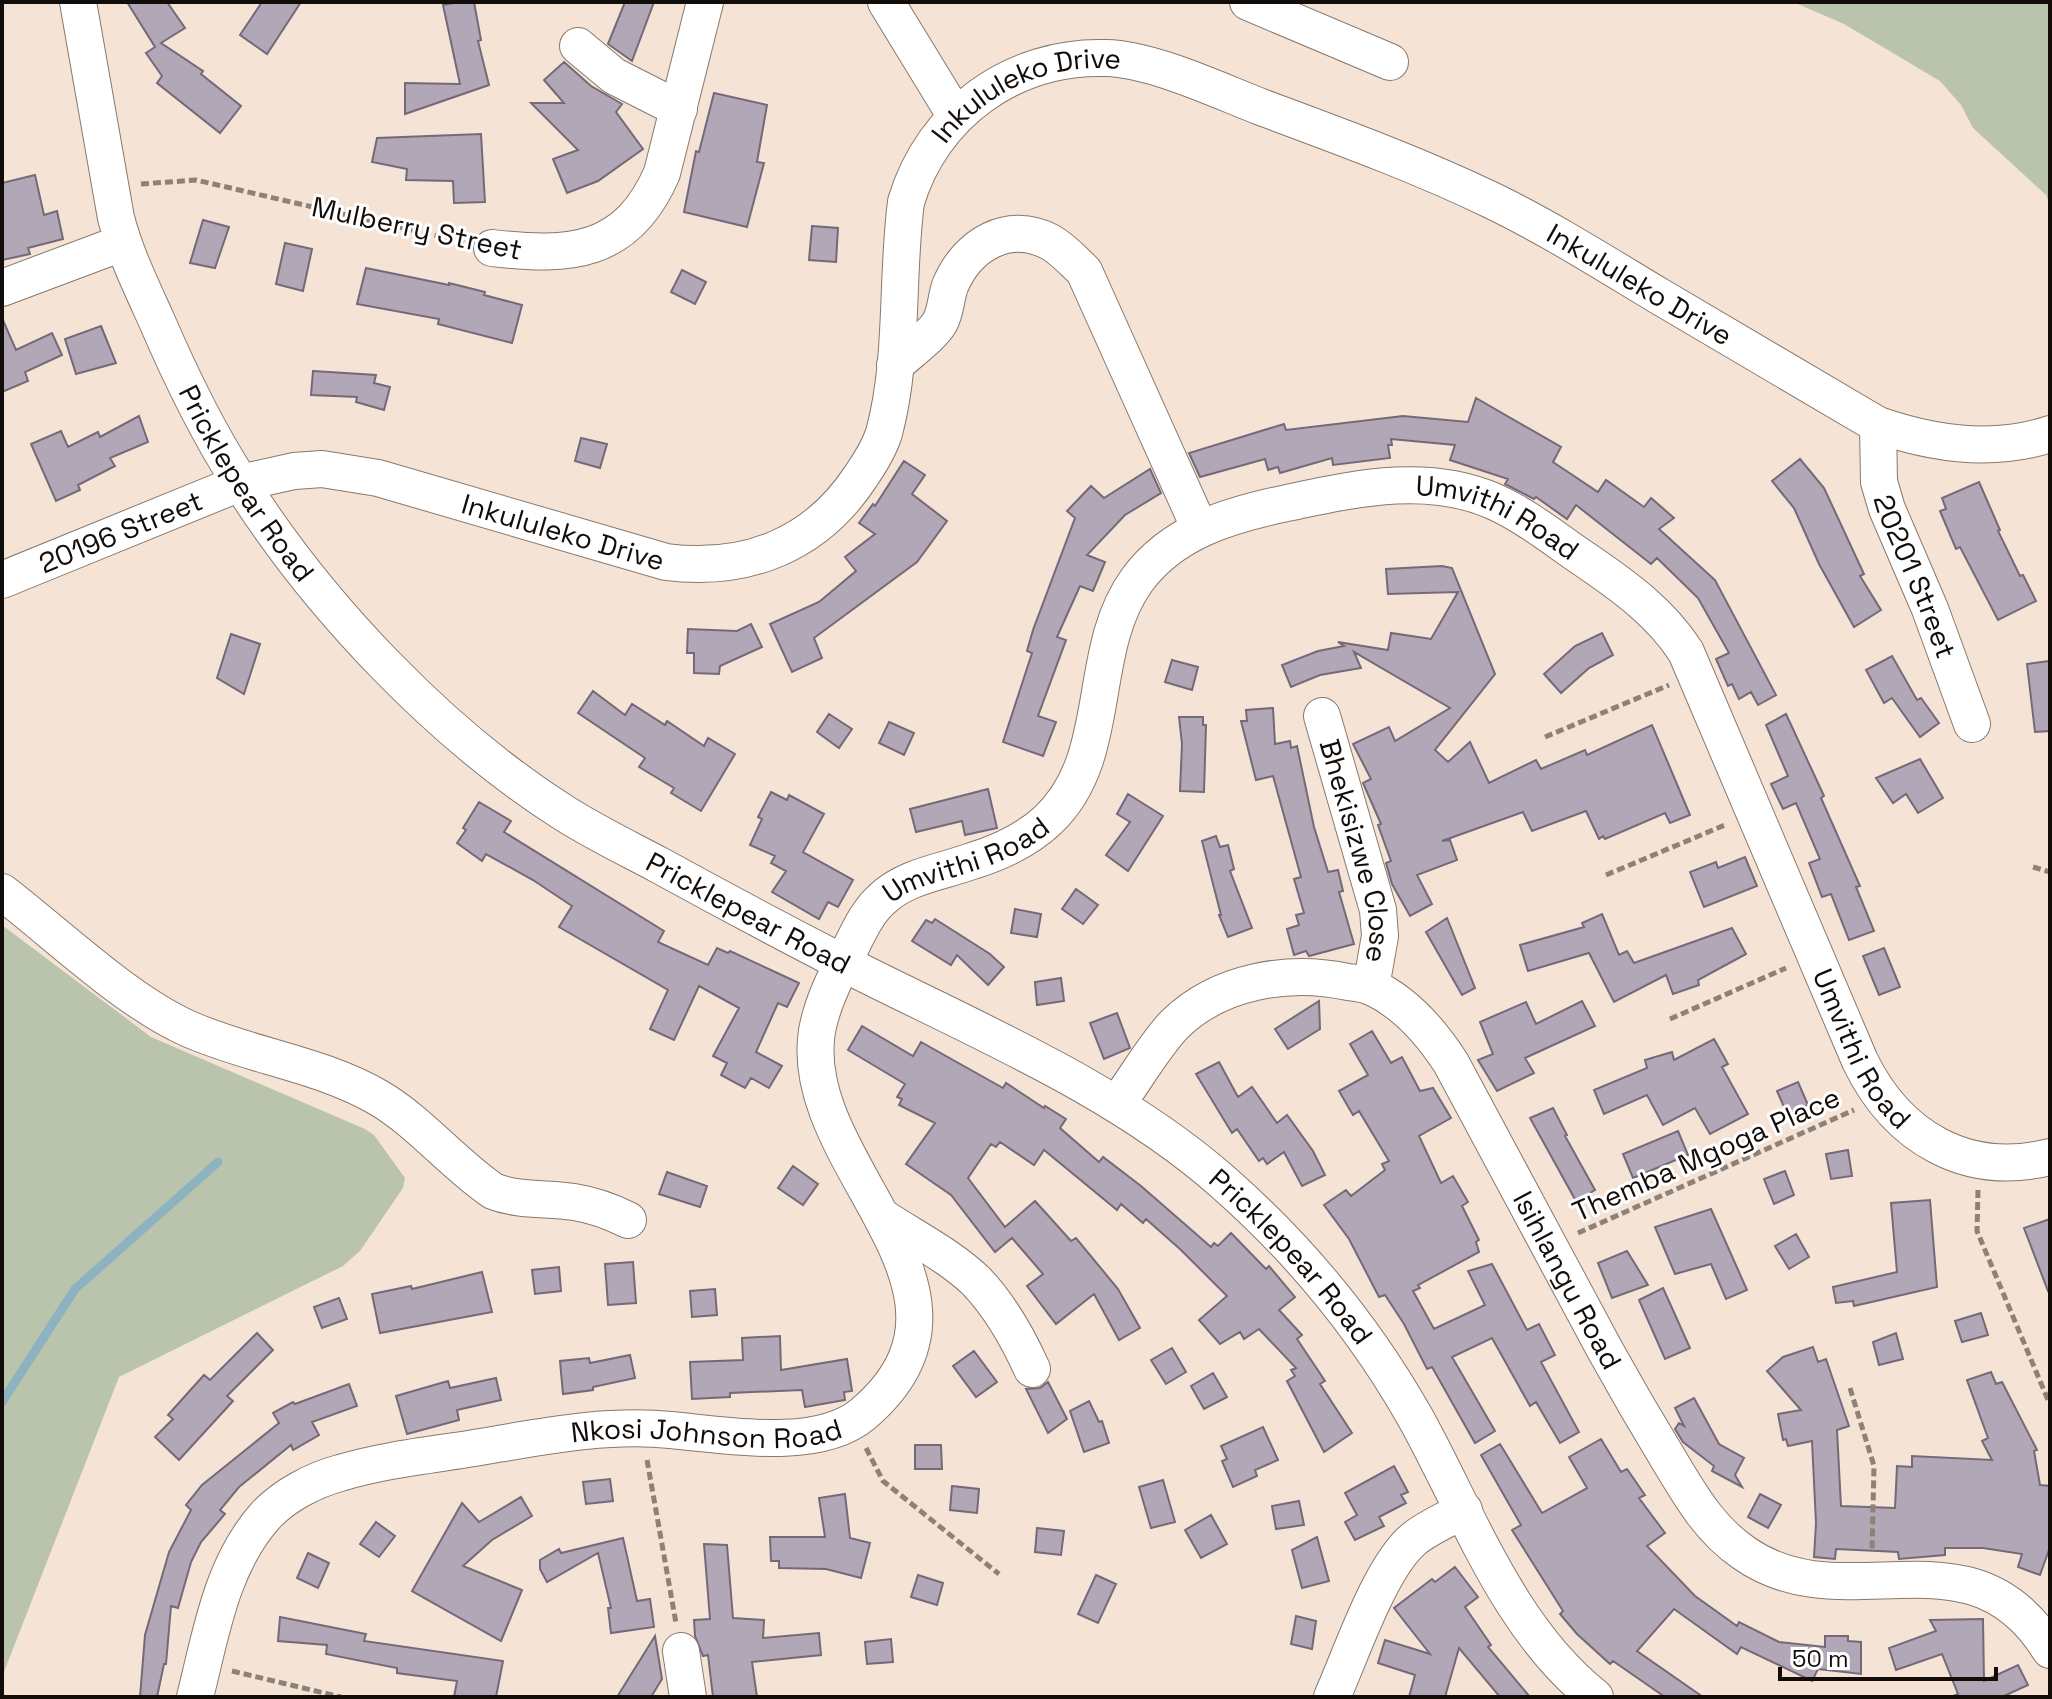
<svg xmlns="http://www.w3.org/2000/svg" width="2052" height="1699" font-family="'Space Grotesk',sans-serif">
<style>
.green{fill:#bac4ad}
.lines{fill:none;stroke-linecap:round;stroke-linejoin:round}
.stream{stroke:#8eb3c0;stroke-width:9}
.building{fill:#b2a7b7;stroke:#746978;stroke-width:2}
.minor-casing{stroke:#88796c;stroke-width:38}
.path{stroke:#8e8278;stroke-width:5;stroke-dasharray:8 4;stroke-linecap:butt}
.minor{stroke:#fff;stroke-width:36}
.labels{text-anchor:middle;stroke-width:6;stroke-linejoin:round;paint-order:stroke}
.street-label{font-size:28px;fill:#130d09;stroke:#fff}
</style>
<rect width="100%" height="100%" fill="#f5e4d6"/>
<path class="green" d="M1793,2H2050V205L2046,195L1973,128L1961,105L1940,81L1844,24Z
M2,925L151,1037L365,1129L374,1135L405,1178L403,1188L360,1251L343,1266L119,1377L2,1677Z"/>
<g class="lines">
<path class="stream" d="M2,1402L75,1289L218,1162"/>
</g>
<path class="building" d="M127,2H167L185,28L161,43L203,71L201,74L241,106L220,133L157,83L162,76L146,53L155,47Z
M262,2H301L267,54L240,35Z
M459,2H474L481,40L478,41L489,85L405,114V83L460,84L443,5Z
M625,2H654L632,61L608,44Z
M564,62L591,86L622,104L616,112L643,149L598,181L567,193L553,159L578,150L531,103H564L544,80Z
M714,93L767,105L757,162L764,163L747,227L684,212L696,151L699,152Z
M481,134L485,202L454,203L453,181L406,180L407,169L372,162L377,138Z
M35,175L44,215L57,211L63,239L28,248L30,254L2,260V183Z
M203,220L229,227L215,268L190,263Z
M812,226L838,228L836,262L809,260Z
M285,243L312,249L303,291L276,284Z
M366,268L449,285V283L485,292L484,295L522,305L512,343L438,324L439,319L357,304Z
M682,270L706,282L695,304L671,292Z
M2,318L16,350L52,333L62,355L25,372L28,381L2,392Z
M101,326L116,363L76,374L65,339Z
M313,371L376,375L374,383L390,387L384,410L356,402L357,397L311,395Z
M1476,398L1561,447L1553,462L1598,492L1606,480L1644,507L1651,498L1674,518L1659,529L1715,580L1776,695L1758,705L1751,692L1739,699L1732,684L1728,686L1716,659L1729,653L1698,598L1657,558L1651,564L1576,505L1567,519L1536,497L1534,499L1505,484L1508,479L1450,460L1455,445L1391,439L1392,445H1388L1390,458L1333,465L1332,458L1280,473L1278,467L1268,470L1265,459L1200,477L1189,453L1284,424L1286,430L1403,416L1468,422Z
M139,416L148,442L110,458L115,466L78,485L80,490L56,501L31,444L61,431L68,447L98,432L100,437Z
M581,438L607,444L600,468L575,461Z
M1800,459L1824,488L1864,574L1860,576L1881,610L1854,627L1819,564L1794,508L1772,481Z
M904,461L925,475L912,494L947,521L917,562L814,638L822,658L792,672L770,624L819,602L856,571L845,557L875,534L859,523L873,504L875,506Z
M1150,469L1161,493L1125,515L1087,555L1105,562L1093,591L1080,586L1057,637L1066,640L1038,716L1056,722L1043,756L1003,742L1032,653L1027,651L1033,630L1075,518L1067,511L1091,486L1104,498Z
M1979,482L2000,530L1998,531L2020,576L2023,575L2036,601L1998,620L1960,547L1956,549L1940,511L1946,509L1942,498Z
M1442,566L1452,568L1495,674L1435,750L1448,762L1470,742L1489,783L1536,760L1541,769L1585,750L1587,755L1652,725L1690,815L1670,823L1665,813L1605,839L1603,836L1599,839L1586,811L1532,831L1523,812L1442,841L1450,840L1457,860L1417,875L1432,904L1410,916L1392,884L1386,863L1391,861L1378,825L1381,824L1363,783L1371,779L1353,744L1389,727L1395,741L1450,708L1354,652L1361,668L1320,675L1291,687L1282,665L1318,651L1344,646L1338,642L1388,650L1391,633L1431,639L1458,592L1388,594L1386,569Z
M751,624L762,647L720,666L719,674L694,673V653H687L688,629L737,631Z
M1602,633L1613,655L1589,668L1561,693L1544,674L1575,646Z
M231,634L260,644L244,694L217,678Z
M1892,656L1917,700L1921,698L1939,723L1920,737L1892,698L1884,703L1866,670Z
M1172,660L1198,667L1192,690L1165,682Z
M2050,661V731L2035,732L2027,664Z
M593,691L625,715L632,704L665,725L667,721L704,746L708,738L735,754L701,811L671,793L674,788L639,767L645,758L578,713Z
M1273,708L1275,744L1290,741L1291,748L1297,746L1314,827L1328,872L1338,870L1343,891L1339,892L1354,944L1309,956L1306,951L1294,955L1287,929L1299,925L1296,915L1304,913L1294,879L1301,877L1273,776L1256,780L1241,721H1247L1246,710Z
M829,714L852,729L839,748L817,732Z
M1786,714L1824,796L1821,798L1860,886L1856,887L1874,931L1849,940L1831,894L1822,897L1809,863L1820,859L1796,803L1783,809L1771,784L1788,776L1766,725Z
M1179,717H1203V725H1206L1204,792L1180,791L1182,744Z
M889,722L914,733L904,755L879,743Z
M1920,759L1943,798L1918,813L1906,794L1893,803L1876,778Z
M988,789L997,828L965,835L962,821L916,832L910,809Z
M771,792L787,800L789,795L824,814L803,852L853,880L838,907L828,902L819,919L772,892L786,871L771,863L775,856L750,845L762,819L758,817Z
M1128,794L1163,816L1128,871L1106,855L1130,822L1117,814Z
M479,802L511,821L504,832L664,931L658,942L708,965L717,948L728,953L730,951L799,983L787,1007L778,1003L756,1052L782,1066L769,1088L751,1078L745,1088L721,1075L727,1063L713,1056L739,1008L699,986L674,1040L650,1029L668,990L559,927L572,906L533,880L486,854L482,861L457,843L466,830L463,828Z
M1216,836L1220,847L1228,845L1234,869L1230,871L1252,928L1228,937L1219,915H1221L1202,841Z
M1745,857L1757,886L1704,907L1690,872L1716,862L1718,868Z
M1076,889L1098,905L1083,924L1062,909Z
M1015,909L1041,914L1037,937L1011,933Z
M1602,914L1619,955L1627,951L1634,963L1732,928L1746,954L1698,980L1699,985L1673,994L1666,975L1614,1002L1589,953L1528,971L1520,945L1584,927L1582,923Z
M1447,918L1475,988L1462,995L1426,932Z
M935,919L990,954L1004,967L988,985L957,955L951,965L912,941L926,920L932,923Z
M1884,948L1900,987L1879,995L1863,956Z
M1061,978L1064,1001L1037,1005L1035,982Z
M1319,1001L1320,1029L1288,1049L1275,1029Z
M1582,1001L1595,1026L1525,1058L1534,1073L1497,1091L1478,1060L1493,1054L1480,1022L1526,1002L1536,1024Z
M1117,1013L1130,1048L1104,1059L1090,1023Z
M862,1026L913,1056L921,1042L1003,1088L1006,1083L1044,1108L1045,1106L1066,1119L1060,1128L1099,1162L1103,1157L1141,1186L1211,1247L1214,1243L1218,1246L1231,1233L1266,1269L1269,1266L1295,1297L1279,1310L1302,1335L1297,1339L1325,1381L1320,1384L1352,1433L1324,1452L1287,1381L1295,1376L1291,1370L1296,1368L1259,1329L1244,1339L1240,1332L1220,1344L1199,1320L1227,1296L1181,1250L1146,1219L1143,1223L1121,1204L1117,1210L1044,1150L1034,1165L1000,1142L996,1147L991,1144L968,1178L1005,1227L1035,1201L1071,1241L1076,1238L1118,1289L1140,1328L1119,1340L1094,1294L1056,1324L1027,1286L1043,1274L1012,1238L995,1252L951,1195L906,1164L935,1123L899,1105L902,1099L897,1097L905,1084L848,1050Z
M1372,1031L1391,1063L1402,1057L1420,1091L1433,1088L1451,1118L1419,1136L1441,1183L1453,1176L1468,1202L1462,1206L1479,1240L1476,1242L1479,1252L1418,1285L1420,1288L1413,1291L1434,1329L1485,1305L1468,1271L1492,1264L1527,1330L1539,1324L1555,1355L1541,1362L1579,1432L1560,1443L1536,1402L1530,1406L1492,1338L1452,1357L1495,1431L1475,1443L1432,1367L1427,1369L1404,1324L1385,1295L1379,1297L1349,1239L1324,1205L1346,1190L1351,1196L1385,1170L1382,1164L1389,1161L1359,1111L1353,1115L1339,1091L1368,1075L1350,1044Z
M1714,1039L1728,1064L1722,1067L1748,1114L1710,1134L1695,1108L1663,1125L1647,1095L1604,1114L1594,1090L1647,1068L1645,1060L1672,1052L1674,1060Z
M1219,1062L1238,1097L1252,1087L1277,1123L1287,1115L1313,1151L1325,1175L1302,1186L1284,1152L1267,1164L1263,1158L1259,1161L1237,1129L1232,1133L1196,1074Z
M1798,1082L1808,1105L1787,1114L1777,1091Z
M1553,1108L1567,1135L1565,1136L1595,1190L1576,1201L1530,1118Z
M1678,1131L1688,1155L1633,1178L1623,1154Z
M1848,1150L1852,1176L1831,1179L1826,1154Z
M793,1166L818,1184L803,1205L778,1188Z
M1785,1171L1794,1195L1774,1204L1764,1179Z
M667,1172L707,1186L700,1207L659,1194Z
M1930,1200L1937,1287L1854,1306L1853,1301L1836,1303L1833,1287L1897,1272L1891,1203Z
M1711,1209L1747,1290L1726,1299L1711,1264L1675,1274L1655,1227Z
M2050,1219V1290L2048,1291L2024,1228Z
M1796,1234L1809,1257L1789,1269L1775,1246Z
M1627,1251L1648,1285L1612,1298L1598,1263Z
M633,1262L636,1303L608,1305L605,1264Z
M559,1267L561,1291L535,1294L532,1270Z
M482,1272L492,1312L380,1333L372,1294L411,1286L412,1289Z
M1663,1288L1690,1348L1665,1359L1639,1300Z
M715,1289L717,1315L692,1317L690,1291Z
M339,1298L347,1319L322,1328L314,1307Z
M1981,1313L1988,1335L1962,1342L1955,1321Z
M257,1333L273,1350L227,1396L233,1401L179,1460L155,1437L173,1419L168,1415L204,1375L210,1380Z
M1896,1333L1903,1359L1879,1365L1873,1342Z
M780,1336L781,1370L847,1359L852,1391L844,1392L845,1400L805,1407L802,1390L730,1393V1397L692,1399L690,1362L743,1360L742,1338Z
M1813,1347L1818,1362L1826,1359L1849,1426L1837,1430L1841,1506L1895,1508L1897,1466L1912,1467V1456L1992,1460L1982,1441L1988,1438L1967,1380L1991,1372L1996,1384L2002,1382L2037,1450L2034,1451L2040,1485L2050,1486V1547L2040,1575L2018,1567L2022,1554L1983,1548H1945V1555L1899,1559L1898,1552L1836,1549L1835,1559L1814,1557L1816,1523L1812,1441L1788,1446L1786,1439L1783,1440L1778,1414L1801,1410L1767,1371L1783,1357Z
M1172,1348L1186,1372L1166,1384L1151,1360Z
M974,1351L997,1382L976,1397L953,1366Z
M630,1355L635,1378L593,1387V1390L563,1394L560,1361L589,1358L590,1363Z
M1213,1373L1227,1397L1204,1409L1191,1386Z
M496,1378L501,1400L457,1410L459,1420L407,1434L396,1396L448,1381L450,1388Z
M1048,1382L1067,1419L1048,1433L1026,1389L1040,1388Z
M349,1384L357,1406L312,1422L319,1435L293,1450L291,1445L239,1487L220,1510L225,1514L201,1542L191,1562L178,1608L171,1606L166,1664H164L157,1697H140L145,1635L169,1552L191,1510L186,1505L202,1485L279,1423L273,1413L293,1402L295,1404Z
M1694,1398L1719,1444L1744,1458L1735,1475L1742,1487L1712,1471L1714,1466L1683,1442L1675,1429L1679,1423L1684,1426L1675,1408Z
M1089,1401L1099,1422L1102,1421L1109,1443L1084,1452L1070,1411Z
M1263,1427L1278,1460L1255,1470L1257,1476L1233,1487L1222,1461L1227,1459L1221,1446Z
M1601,1439L1621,1472L1627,1469L1645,1495L1639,1498L1665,1533L1647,1546L1695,1596L1737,1626L1739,1622L1779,1642L1825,1647V1636H1848V1641L1861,1642V1674L1818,1669L1812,1681L1741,1647L1737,1654L1674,1609L1637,1651L1703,1697H1665L1613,1661L1610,1664L1577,1634L1560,1614L1563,1611L1512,1530L1521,1525L1481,1455L1500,1444L1542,1513L1587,1488L1569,1457Z
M915,1445H941L942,1469H915Z
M1394,1466L1408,1492L1401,1495L1406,1503L1379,1517L1384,1526L1355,1540L1345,1522L1357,1515L1345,1493Z
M610,1479L613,1501L586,1504L583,1482Z
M1163,1480L1175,1522L1151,1528L1139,1487Z
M952,1486L979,1489L977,1513L950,1510Z
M845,1494L850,1538L870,1543L861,1578L826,1569L779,1568V1561H771L770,1537H825L819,1498Z
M1760,1494L1781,1505L1768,1528L1748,1517Z
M521,1497L532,1516L492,1540L463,1566L522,1590L501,1641L412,1591L462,1503L479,1522Z
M1299,1501L1304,1525L1276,1529L1272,1506Z
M1211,1515L1227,1544L1201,1558L1185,1530Z
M376,1522L395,1536L379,1557L360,1544Z
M1037,1528L1064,1531L1061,1555L1035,1552Z
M1317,1537L1329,1581L1302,1588L1292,1550Z
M623,1538L637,1601L650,1599L654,1627L611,1633L608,1608H611L598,1553L547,1582L540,1569V1560L559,1549L561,1553Z
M704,1544L727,1545L733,1618L764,1620L763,1638L819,1633L821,1655L752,1662L757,1697H713L708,1655L703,1656L695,1636L694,1620L710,1619Z
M308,1553L329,1563L318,1588L297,1578Z
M1455,1567L1478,1597L1465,1607L1491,1645L1488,1647L1530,1697H1500L1459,1648L1445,1697H1409L1415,1675L1378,1663L1385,1640L1430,1654L1394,1608L1432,1579L1435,1582Z
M918,1575L943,1583L937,1605L911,1597Z
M1096,1575L1116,1584L1098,1623L1078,1614Z
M1296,1616L1316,1621L1312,1649L1291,1644Z
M280,1617L366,1634L364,1641L503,1661L496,1697H454L457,1681L397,1673V1668L326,1654L327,1645L278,1641Z
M1983,1619L1984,1681L2018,1665L2028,1685L2002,1697H1951L1958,1694L1942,1654L1896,1670L1889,1648L1936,1631L1930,1620Z
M655,1636L662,1679L651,1697H617Z
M891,1639L893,1662L867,1664L865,1642Z"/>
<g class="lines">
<defs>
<g id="minor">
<path id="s1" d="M78,2L116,218C125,253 141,286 156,319C180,375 207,431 240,482C318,606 440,734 564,813C594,832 627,848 659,865C719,898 779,930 841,962C968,1027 1116,1087 1224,1183C1300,1250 1365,1329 1415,1417C1468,1512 1507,1627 1595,1697"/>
<path d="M886,2L955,115"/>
<path d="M1248,2L1390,62"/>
<path d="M578,46L614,76L679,109"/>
<path d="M492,248C570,257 627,254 662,173L705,2"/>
<path d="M2,288L122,243"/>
<path d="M895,365C907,354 933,335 940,322C946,311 946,297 950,286C967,245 1008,220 1050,242C1063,249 1073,261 1084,271L1200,529"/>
<path id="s2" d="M1878,425L1879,482L1887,509L1930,609L1972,724"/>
<path id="s3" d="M2,580L240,483L294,471L322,469L378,478L666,562C747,572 816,545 861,476C870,463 879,449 884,433C904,359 896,278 906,202C932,114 1013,55 1106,58C1152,59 1217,90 1261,107C1339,136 1416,164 1491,200C1549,228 1604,263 1659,296C1732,339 1805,382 1878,425C1933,444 1993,453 2050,434"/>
<path id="s4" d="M1322,716L1378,910L1380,936L1371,987"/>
<path d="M2,892C58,935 126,1001 189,1029C250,1056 321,1064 379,1098C421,1123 452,1163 493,1191C518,1201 547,1198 574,1202C593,1205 610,1211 628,1220"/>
<path id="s5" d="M1117,1104C1134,1081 1156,1043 1175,1024C1219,981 1289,969 1348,982C1355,983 1365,984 1372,987C1406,1003 1431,1032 1451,1063C1503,1158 1553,1255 1605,1350C1626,1388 1647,1424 1669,1460C1690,1495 1709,1529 1744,1553C1846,1625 1970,1520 2050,1650"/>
<path d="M884,1218C914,1238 950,1256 976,1281C1000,1306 1018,1338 1032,1369"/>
<path d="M681,1651L688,1697"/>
<path id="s6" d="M195,1697C211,1634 221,1565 266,1515C285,1495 314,1480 340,1473C380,1461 422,1456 462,1450C531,1439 600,1423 671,1430C726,1435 818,1452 863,1414C1009,1290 795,1166 817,1031C822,1003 836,975 849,951C858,933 867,912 882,899C906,876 942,872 972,861C998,853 1028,839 1048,820C1115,757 1085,652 1137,580C1173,531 1230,515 1287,503C1355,489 1426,472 1493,501C1527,516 1557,541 1587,561C1625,587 1661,613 1686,652L1860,1061C1897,1137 1966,1178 2050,1157"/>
<path d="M1332,1697C1351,1655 1380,1566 1415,1538C1429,1527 1448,1519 1464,1510"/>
</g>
</defs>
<use href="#minor" class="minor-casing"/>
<path class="path" d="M141,184L196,180L464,242
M1545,737L1669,685
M2033,867L2050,872
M1606,875L1725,825
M1670,1019L1786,968
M1978,1190L1977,1231L2048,1400
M1578,1233L1854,1110
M1850,1388L1874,1466L1872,1552
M866,1448L883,1481L999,1574
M647,1460L676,1623
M232,1671L341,1697"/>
<use href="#minor" class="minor"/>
</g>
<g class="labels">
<g class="street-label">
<text dy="10" stroke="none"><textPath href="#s3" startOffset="1380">Inkululeko Drive</textPath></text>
<text transform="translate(417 228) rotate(12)" y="10">Mulberry Street</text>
<text dy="10" stroke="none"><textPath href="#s3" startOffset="2052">Inkululeko Drive</textPath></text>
<text dy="10" stroke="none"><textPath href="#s1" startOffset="516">Pricklepear Road</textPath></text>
<text dy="10" stroke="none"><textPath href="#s6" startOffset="2222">Umvithi Road</textPath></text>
<text dy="10" stroke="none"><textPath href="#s3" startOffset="128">20196 Street</textPath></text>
<text dy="10" stroke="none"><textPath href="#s3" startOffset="590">Inkululeko Drive</textPath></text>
<text dy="10" stroke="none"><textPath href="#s2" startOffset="158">20201 Street</textPath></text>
<text dy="10" stroke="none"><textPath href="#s4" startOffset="140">Bhekisizwe Close</textPath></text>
<text dy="10" stroke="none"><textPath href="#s6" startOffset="1478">Umvithi Road</textPath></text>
<text dy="10" stroke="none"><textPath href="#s1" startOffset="1188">Pricklepear Road</textPath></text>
<text dy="10" stroke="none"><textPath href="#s6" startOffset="2894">Umvithi Road</textPath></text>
<text transform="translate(1706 1154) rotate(-24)" y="10">Themba Mgoga Place</text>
<text dy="10" stroke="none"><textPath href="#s1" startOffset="1836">Pricklepear Road</textPath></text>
<text dy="10" stroke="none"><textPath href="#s5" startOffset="666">Isihlangu Road</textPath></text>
<text dy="10" stroke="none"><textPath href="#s6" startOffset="654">Nkosi Johnson Road</textPath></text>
</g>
</g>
<rect width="2052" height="1699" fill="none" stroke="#130d09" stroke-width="8"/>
<path d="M1780 1667v12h216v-12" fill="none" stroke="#130d09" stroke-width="4"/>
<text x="1792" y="1667" font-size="24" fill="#130d09" stroke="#ffffff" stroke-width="6" paint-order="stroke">50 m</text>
</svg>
